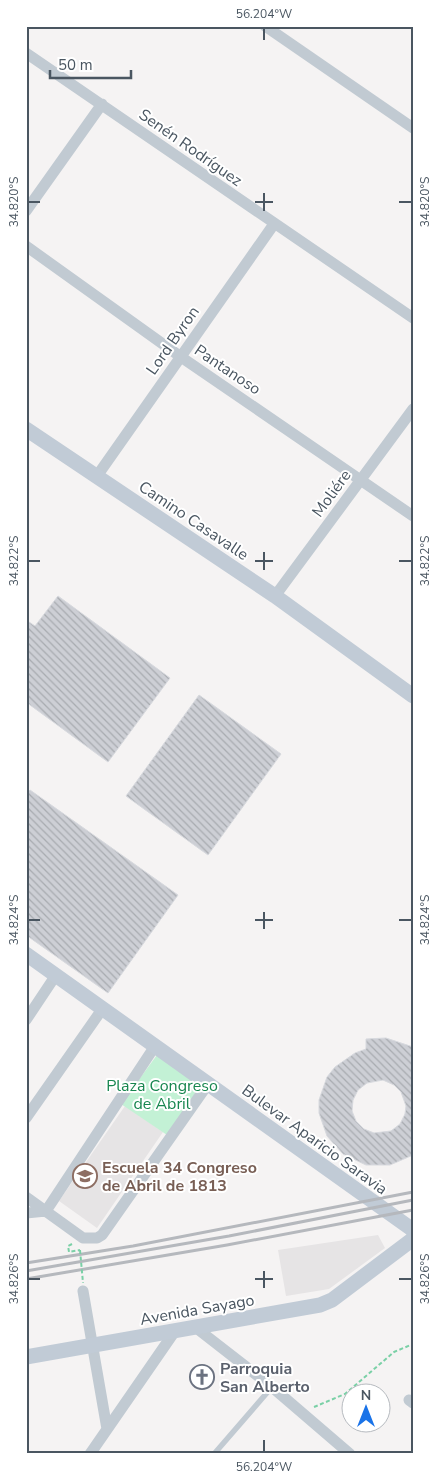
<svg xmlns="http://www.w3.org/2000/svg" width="439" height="1480" font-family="'Nunito Sans',sans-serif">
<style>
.education{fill:#e6e4e5}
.green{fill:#c3f1d5}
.building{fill:url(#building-back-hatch);stroke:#d7d9de;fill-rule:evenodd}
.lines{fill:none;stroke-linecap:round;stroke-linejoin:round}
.path{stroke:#7ad0a6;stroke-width:2;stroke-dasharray:4 2.5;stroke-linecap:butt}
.lane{stroke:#c1cad2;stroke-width:5.5}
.street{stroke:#c1cad2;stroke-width:11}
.secondary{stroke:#c1cbd6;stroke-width:15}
.rail{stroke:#b5b8bd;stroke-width:3}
.path-bridge{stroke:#7ad0a6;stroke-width:2;stroke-dasharray:4 2.5;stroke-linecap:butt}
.ticks{fill:none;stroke:#4a5661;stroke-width:2}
.labels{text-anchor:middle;stroke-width:4;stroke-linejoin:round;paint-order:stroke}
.street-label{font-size:16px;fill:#4a5661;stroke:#fff}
.park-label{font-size:16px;fill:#17864f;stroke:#fff}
.education-label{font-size:16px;font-weight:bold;fill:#785e54;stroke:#fff;text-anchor:start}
.worship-label{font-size:16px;font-weight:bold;fill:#5b616d;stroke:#fff;text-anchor:start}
.neatline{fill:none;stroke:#4a5661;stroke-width:2}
.ticks-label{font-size:12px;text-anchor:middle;fill:#4a5661}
</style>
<defs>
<pattern id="building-back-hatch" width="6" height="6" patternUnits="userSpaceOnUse" patternTransform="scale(1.25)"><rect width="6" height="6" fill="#cdcfd5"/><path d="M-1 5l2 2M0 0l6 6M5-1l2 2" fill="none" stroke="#a8abb0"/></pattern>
</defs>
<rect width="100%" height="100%" fill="#f5f3f3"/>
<path class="education" d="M125,1106L163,1132L97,1228L59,1201Z
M378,1235L385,1248L329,1289L286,1296L278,1250Z"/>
<path class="green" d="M157,1055L200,1086L167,1135L121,1104Z"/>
<path class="building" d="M58,596L170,678L108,762L26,702V620L35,626Z
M199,695L281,754L208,855L126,796Z
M30,790L178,895L108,993L26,935V794Z
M386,1038L413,1047V1155L390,1165H366L343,1154L327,1136L319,1113V1100L327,1077L335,1067L355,1053L366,1049V1039ZM383,1080L394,1085L401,1092L406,1106L405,1114L400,1124L391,1131L374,1133L364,1129L356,1121L352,1111L353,1100L358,1090L367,1083Z"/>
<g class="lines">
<path class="path" d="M72,1244L68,1246L69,1252L80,1250
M314,1407L345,1394L394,1352L413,1344"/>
<path class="lane" d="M214,1454L272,1387"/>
<path class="street" d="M265,26L413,128
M26,53L413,318
M26,211L102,104
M26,246L181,357L413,516
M97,476L274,224
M275,596L413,409
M26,1020L56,975
M26,1118L103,1008
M26,1197L83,1238H97L102,1235L208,1084
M26,1213L46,1211L155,1046
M83,1291L107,1429
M195,1327L272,1387L350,1454
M409,1400L413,1403
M90,1454L175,1331"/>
<path class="secondary" d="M26,429L275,596L413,696
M26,954L413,1230
M26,1357L320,1305L332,1300L413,1239"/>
<path class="rail" d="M26,1263L133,1246L413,1192
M26,1271L229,1236L413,1200
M26,1279L227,1245L413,1210"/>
<path class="path-bridge" d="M80,1250L83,1283"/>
</g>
<path class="ticks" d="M264,28V40M264,193V211M28,202H40M255,202H273M399,202H412M264,552V570M28,561H40M255,561H273M399,561H412M264,912V929M28,920H40M255,920H273M399,920H412M264,1271V1288M28,1279H40M255,1279H273M399,1279H412M264,1440V1452"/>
<defs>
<symbol id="school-ring" viewBox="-11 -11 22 22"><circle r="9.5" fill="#fff" stroke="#8d6e63" stroke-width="1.5"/><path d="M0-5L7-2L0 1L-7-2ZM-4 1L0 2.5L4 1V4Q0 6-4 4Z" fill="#8d6e63"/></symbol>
<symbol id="church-ring" viewBox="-11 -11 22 22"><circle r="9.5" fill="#fff" stroke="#6b7280" stroke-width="1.5"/><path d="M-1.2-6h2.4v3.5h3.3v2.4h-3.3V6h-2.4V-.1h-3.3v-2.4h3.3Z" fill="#6b7280"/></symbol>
</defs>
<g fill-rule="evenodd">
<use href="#school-ring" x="71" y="1162" width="28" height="28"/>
<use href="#church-ring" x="188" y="1363" width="28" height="28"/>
</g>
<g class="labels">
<g class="street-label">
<text transform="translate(191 147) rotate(35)" y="6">Senén Rodríguez</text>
<text transform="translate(172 340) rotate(-55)" y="6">Lord Byron</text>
<text transform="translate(228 369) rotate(34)" y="6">Pantanoso</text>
<text transform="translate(331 493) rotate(-54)" y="6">Moliére</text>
<text transform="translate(194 520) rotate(34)" y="6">Camino Casavalle</text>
<text transform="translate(315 1139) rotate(36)" y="6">Bulevar Aparicio Saravia</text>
<text transform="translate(197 1309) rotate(-10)" y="6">Avenida Sayago</text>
</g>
<g class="park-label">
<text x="162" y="1091">Plaza Congreso<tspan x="162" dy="18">de Abril</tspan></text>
</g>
<g class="education-label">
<text x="102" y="1173">Escuela 34 Congreso<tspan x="102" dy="18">de Abril de 1813</tspan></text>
</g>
<g class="worship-label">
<text x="220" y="1374">Parroquia<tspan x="220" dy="18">San Alberto</tspan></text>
</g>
</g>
<rect width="439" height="1480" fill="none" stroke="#ffffff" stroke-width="55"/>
<g transform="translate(366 1408)"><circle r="24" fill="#ffffff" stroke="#b7bbc0"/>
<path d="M0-4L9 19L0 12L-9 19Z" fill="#1a73e8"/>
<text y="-8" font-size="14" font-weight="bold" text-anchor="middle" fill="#4a5661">N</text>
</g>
<path d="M50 70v8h81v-8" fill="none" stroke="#4a5661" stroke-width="2.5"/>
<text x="58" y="70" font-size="15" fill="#4a5661" stroke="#ffffff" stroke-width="4" paint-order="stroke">50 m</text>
<rect x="28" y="28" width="384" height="1424" class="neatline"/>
<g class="ticks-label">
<text x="264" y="18">56.204°W</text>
<text transform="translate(14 202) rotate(-90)" y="4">34.820°S</text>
<text transform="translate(425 202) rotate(-90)" y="4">34.820°S</text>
<text transform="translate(14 561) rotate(-90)" y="4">34.822°S</text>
<text transform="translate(425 561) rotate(-90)" y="4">34.822°S</text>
<text transform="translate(14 920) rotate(-90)" y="4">34.824°S</text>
<text transform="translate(425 920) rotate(-90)" y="4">34.824°S</text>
<text transform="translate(14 1279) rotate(-90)" y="4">34.826°S</text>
<text transform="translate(425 1279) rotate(-90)" y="4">34.826°S</text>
<text x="264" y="1471">56.204°W</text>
</g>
</svg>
